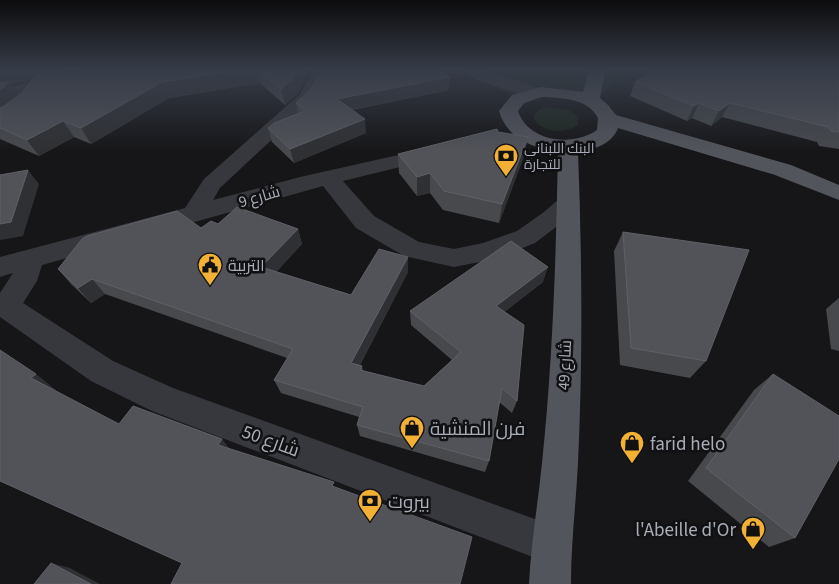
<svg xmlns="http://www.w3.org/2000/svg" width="839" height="584" font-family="'Source Sans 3',Cairo,sans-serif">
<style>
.green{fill:#1e261f}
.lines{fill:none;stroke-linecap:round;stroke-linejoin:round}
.minor{fill:#37383d;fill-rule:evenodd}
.major{fill:#53555c;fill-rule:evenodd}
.wall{fill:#47494d}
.shaded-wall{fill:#2f3033}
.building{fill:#525359;stroke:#5f6168}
.labels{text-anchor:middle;stroke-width:5;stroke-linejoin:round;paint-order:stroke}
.far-poi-label{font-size:14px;fill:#a8adb8;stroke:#111113;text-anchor:start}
.street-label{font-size:16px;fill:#a8adb8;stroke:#111113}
.poi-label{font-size:16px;fill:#a8adb8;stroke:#111113;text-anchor:start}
.near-poi-label{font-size:19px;fill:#a8adb8;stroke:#111113;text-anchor:start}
.near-street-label{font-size:19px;fill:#a8adb8;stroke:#111113}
</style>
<rect width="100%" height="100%" fill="#161618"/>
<path class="green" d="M459,70H638L595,97L509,94Z
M546,107L569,110L578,117V125C565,134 543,133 534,119V115L540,109Z"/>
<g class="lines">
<path class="minor" d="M36,70H52L53,76L44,89L0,100V90L32,81L35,76Z
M313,70H329L312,102L220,188L213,200L300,177L434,147L441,149L444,153L441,157L343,181L374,216L419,242L454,249L483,243L517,231L544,212L560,198L568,195L576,198L580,203L560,224L535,243L495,259L454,267L404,256L356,228L323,186L42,265L37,281L23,303L113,361L173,388L565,530L571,544L565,558L551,564L152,411L91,381L0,317V293L13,273L0,277V257L185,208L204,179L299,95Z
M463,70H484L542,89L545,93L542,97L536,98L530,97L476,80Z"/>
<path class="major" d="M589,70H605L600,98L608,105L616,115L791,165L839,185V200L775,175L618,128C612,144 594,150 578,151C582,255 583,359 578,463C576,503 571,543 571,584H529C531,543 538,503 542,463C553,359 556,255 558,151C531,148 507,138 499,111L512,95L541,87L583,92ZM542,97C562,98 588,98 598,118L597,130C573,147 528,142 518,111L524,103Z"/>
</g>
<path class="wall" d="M0,70H35L31,79L11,85L19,96L22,93L39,70H66L65,74L103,70H309V73L298,94L285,105L260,83L169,98L91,144L74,137L39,156L0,139Z
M839,70V149L819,146L817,142L722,117L711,126L692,118L687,121L630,96L635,82Z
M449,90L352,110L366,133L294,163L272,142L268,128L298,114L296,103Z
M528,137L524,156L499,223L443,210L430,193L417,196L399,173L398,154Z
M218,224L298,229L302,244L276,272L351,295L408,272L360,365L362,366L363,371L424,386L452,360L411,325L410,311L543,282L504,312L517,401L512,413L499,402L489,461L485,472L360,436L357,425L359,417L281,393L274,380L287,358L105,294L91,303L71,284L58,269L201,228Z
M623,232L706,361L690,378L620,365L614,251Z
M839,298V351L831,349L826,309Z
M773,374L795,538L769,547L688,481L754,390Z"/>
<path class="shaded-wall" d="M0,70H35L31,79L11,85L20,97L0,112Z
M51,70H66L59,92L49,76Z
M240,70H257L260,83L169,98L91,144L81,128L162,82Z
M299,70H309V73L298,94L285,105L281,89Z
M450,77L449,90L339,112L337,99Z
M699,103L692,118L687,121L694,106Z
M730,103L722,117L711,126L719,111Z
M365,119L366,133L294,163L290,149Z
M63,121L74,137L39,156L27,140Z
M528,137L524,156L499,223L502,204Z
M28,170L39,184L23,236L0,240V224Z
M430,173V193L417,196V177Z
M298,229L302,244L267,282L261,267Z
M408,257V272L354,376L351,363Z
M548,267L543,282L493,321L496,306Z
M92,279L105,294L91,303L78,288Z
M36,374L56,390L52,394L31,378Z
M222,439L233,453L218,445Z
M51,563L70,568L100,584H91Z"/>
<path class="building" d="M39,70H51L49,76L103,70H240L162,82L81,128L63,121L27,140L0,128V108L4,106L22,93Z
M259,70H299L294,78L281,89Z
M321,70H437L450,77L337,99L365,119L290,149L268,128L274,123L305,111L296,103L311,89Z
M655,70H839V132L831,131L828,127L730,103L719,111L699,103L694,106L635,82Z
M9,81L4,87L0,89V83Z
M497,129L498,132L528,137L502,204L444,191L430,173L417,177L398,154Z
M28,170L11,222L0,224V175Z
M237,207L298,229L261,267L351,295L379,249L408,257L351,363L362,366L360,370L424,386L461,352L410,311L511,241L548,267L496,306L524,325L517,401L502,388L489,461L357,425L363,407L274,380L293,349L92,279L78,288L58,269L82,239L87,236L177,211L201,228L211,221L218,224Z
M623,232L749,250L706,361L631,348Z
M0,350L36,374L31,378L119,424L133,406L222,439L218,445L334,482L332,486L472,537L460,584H171L182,563L0,481Z
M773,374L839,416V459L795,538L706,468Z
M51,563L91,584H34Z"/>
<linearGradient id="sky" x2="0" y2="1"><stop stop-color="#0c0c0d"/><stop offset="0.46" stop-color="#363c48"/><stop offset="1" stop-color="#363c48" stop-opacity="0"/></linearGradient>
<rect width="839" height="152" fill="url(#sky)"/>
<defs>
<symbol id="bank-pin" viewBox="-11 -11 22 30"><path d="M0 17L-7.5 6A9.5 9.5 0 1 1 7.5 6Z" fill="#f2b134" stroke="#111113"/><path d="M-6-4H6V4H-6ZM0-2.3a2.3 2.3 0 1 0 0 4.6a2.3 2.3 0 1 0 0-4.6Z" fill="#111"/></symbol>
<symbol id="civic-pin" viewBox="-11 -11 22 30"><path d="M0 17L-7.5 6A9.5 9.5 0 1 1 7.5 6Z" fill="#f2b134" stroke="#111113"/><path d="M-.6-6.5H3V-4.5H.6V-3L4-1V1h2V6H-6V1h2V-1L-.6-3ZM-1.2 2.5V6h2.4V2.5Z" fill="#111"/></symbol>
<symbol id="shop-pin" viewBox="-11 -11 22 30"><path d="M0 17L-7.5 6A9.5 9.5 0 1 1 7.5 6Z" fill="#f2b134" stroke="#111113"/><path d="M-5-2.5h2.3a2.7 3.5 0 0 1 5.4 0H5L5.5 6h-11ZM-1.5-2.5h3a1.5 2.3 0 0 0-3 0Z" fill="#111"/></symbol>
</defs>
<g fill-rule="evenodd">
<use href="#bank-pin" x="492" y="142" width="28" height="38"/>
<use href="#civic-pin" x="196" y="251" width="28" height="38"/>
<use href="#shop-pin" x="398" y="414" width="28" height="38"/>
<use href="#shop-pin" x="618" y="429" width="28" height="38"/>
<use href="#bank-pin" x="356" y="487" width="28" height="38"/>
<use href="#shop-pin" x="739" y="515" width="28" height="38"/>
</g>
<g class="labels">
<g class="far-poi-label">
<text x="524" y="153">البنك اللبناني<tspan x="524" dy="16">للتجارة</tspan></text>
</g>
<g class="street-label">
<text transform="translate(259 196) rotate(-16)" y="6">شارع 9</text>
<text transform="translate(564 365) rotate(-87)" y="6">شارع 49</text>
</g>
<g class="poi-label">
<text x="228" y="271">التربية</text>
</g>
<g class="near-poi-label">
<text x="430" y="435">فرن المنشية</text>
<text x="650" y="450">farid helo</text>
<text x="388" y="508">بيروت</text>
<text x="736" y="536" text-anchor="end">l'Abeille d'Or</text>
</g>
<g class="near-street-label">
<text transform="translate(271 440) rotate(20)" y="7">شارع 50</text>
</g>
</g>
</svg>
